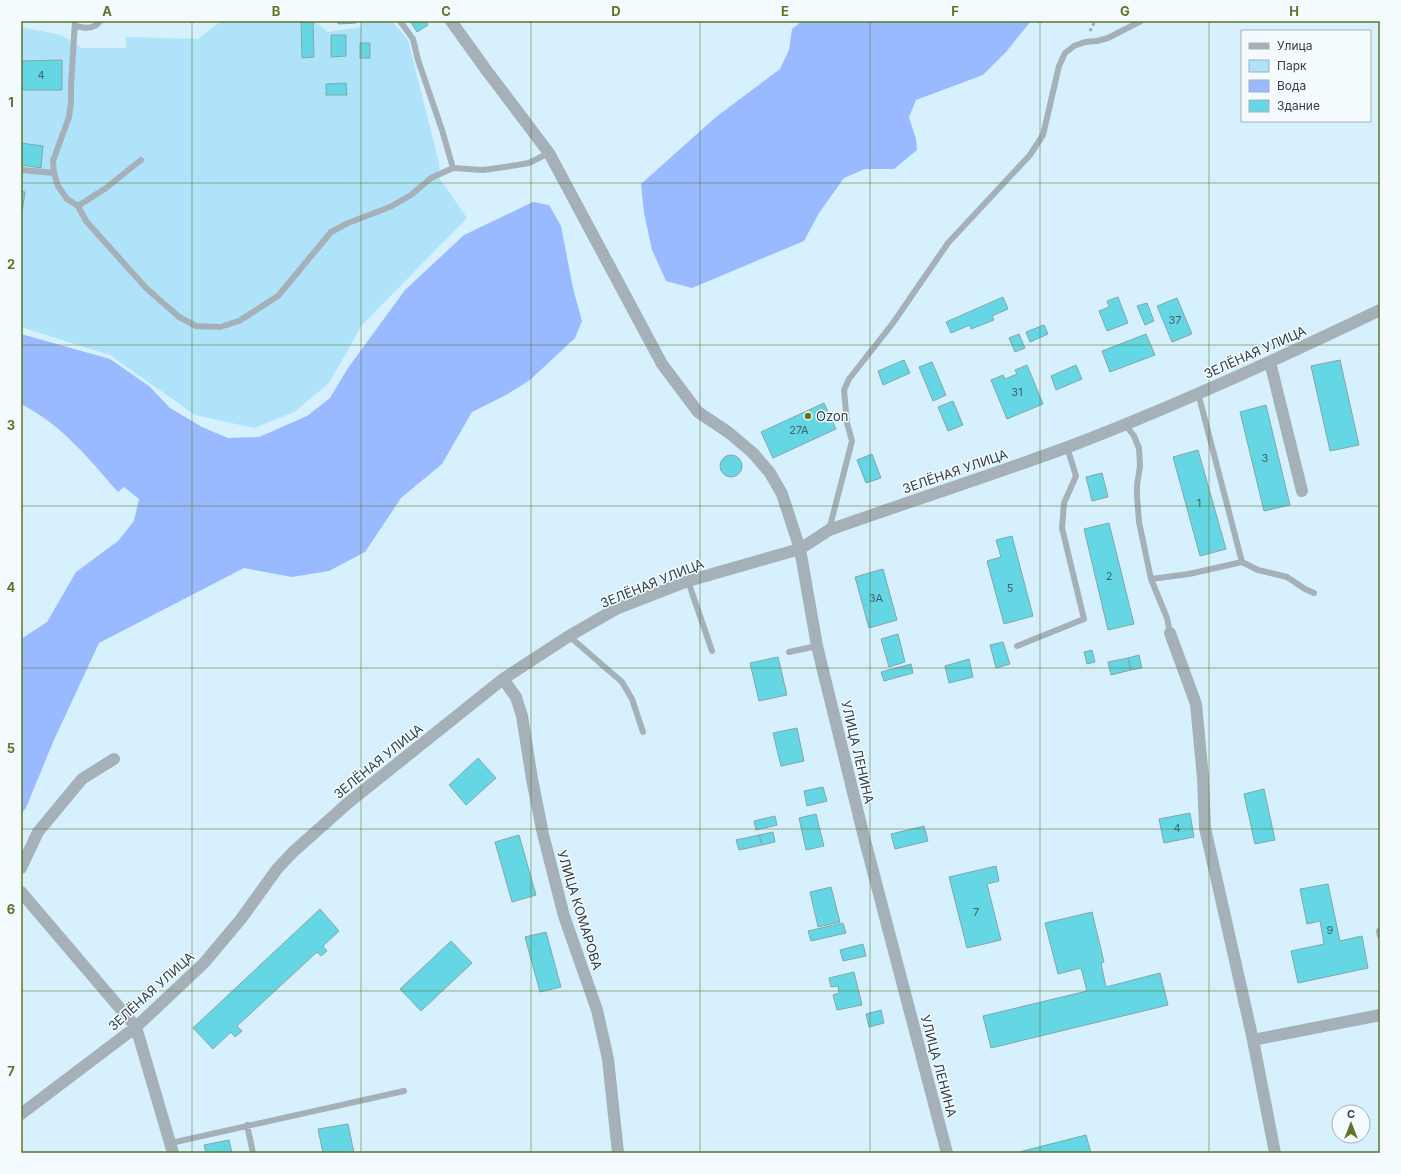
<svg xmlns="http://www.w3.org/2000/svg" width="1401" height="1174" font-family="Inter,sans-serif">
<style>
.green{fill:#afe3f9}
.water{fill:#99bafe}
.building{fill:#65d6e3;stroke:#83a7ac}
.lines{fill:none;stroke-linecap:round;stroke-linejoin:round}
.path{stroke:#90a5af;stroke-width:2.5;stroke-dasharray:3 3;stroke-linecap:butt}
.lane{stroke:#a5b0b9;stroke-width:6}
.street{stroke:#a5b0b9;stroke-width:12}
.grid{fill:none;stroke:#5b7629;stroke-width:1;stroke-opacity:0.55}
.poi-dot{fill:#5b7629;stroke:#f4fbfe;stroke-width:1.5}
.labels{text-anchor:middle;stroke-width:3;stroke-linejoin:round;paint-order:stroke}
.number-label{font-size:11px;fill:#3e656c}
.street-label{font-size:13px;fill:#313f45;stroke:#f4fbfe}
.poi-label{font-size:13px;fill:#313f45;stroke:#f4fbfe;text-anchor:start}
.neatline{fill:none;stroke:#5b7629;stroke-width:1.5}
.grid-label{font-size:13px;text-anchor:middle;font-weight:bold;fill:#5b7629}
</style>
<rect width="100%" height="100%" fill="#d6f1fd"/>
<path class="green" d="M221,21H314L328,32L361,27V21H392L408,40L439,163L440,179L467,218L362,325L329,383L294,412L254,428L195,415L110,355L21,327V27L61,35L82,48H126V37L198,39Z"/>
<path class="water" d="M802,21H1031L1006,52L983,75L916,100L909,117L916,139L917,150L894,169H865L844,178L819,213L804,241L692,288L666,281L652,250L644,213L641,184L716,117L780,69L789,50L792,29Z
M533,202L549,205L561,226L573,288L582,321L575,338L530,380L506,395L472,412L442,464L401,498L365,552L329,571L292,577L244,568L99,643L53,742L26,808L21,814V639L47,622L76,572L118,541L134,521L139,499L124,487L118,492C88,458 62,425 21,404V334L110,359L149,386L170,408L202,427L228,438L259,437L307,416L330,398L348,368L405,290L464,235Z"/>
<path class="building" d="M338,21H356V23L338,24Z
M410,21H425L428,25L417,32Z
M301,22H313L314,57L302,58Z
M331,35H346V56L331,57Z
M360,43H370V58H360Z
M62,60V90H21V61Z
M346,83L347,95H326V84Z
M21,143L43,146L41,168L21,165Z
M21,191L25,192L21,219Z
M1003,297L1008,309L992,316L994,320L971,329L970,325L951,333L946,322Z
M1118,297L1128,323L1107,331L1099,311L1109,307L1107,301Z
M1177,298L1192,334L1172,342L1157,306Z
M1147,303L1154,321L1145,325L1137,306Z
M1044,325L1048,334L1030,342L1026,332Z
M1019,334L1025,348L1015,352L1009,338Z
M1146,334L1155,355L1110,372L1102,351Z
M904,360L910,373L883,385L878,371Z
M1340,360L1359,445L1330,451L1311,366Z
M932,362L946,395L933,401L919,367Z
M1027,365L1043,404L1007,419L991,380L1003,375L1005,379L1017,374L1015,370Z
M1076,365L1082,379L1056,390L1051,376Z
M953,401L963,425L948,431L938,407Z
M824,403L836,429L773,458L761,432Z
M1266,405L1290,505L1264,511L1240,412Z
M1198,450L1226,549L1200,556L1173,457Z
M872,454L881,478L866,483L857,460Z
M720 466a11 11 0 1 1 22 0a11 11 0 1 1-22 0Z
M1102,473L1108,497L1092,501L1086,477Z
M1109,523L1134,624L1108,630L1084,529Z
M1012,536L1033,616L1004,624L987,561L1001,557L996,540Z
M883,569L897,620L869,628L855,577Z
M898,634L905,662L889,667L881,639Z
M1003,642L1010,664L996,668L990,645Z
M1092,650L1095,662L1087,664L1084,652Z
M1139,655L1142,668L1131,670L1128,658Z
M778,657L787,695L759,701L750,663Z
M1128,658L1131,670L1111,675L1108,662Z
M969,659L973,677L949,683L945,666Z
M911,664L913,673L884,681L881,672Z
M797,728L804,761L781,766L773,733Z
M478,758L496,778L466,805L449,785Z
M823,787L827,801L807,806L804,791Z
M1264,789L1275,840L1255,844L1244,794Z
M1190,813L1194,837L1164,843L1159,819Z
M816,814L824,846L806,850L799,818Z
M775,816L777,825L756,830L754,821Z
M924,826L928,841L895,849L891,834Z
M773,832L775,842L762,845L759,835Z
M519,835L536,895L512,902L495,842Z
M759,835L762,845L739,850L736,840Z
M996,866L999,881L987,884L1001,940L967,948L949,877Z
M1328,884L1340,941L1362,936L1368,968L1298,983L1291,951L1324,944L1320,921L1307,924L1300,889Z
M831,887L840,922L818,927L810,892Z
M320,909L339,931L323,946L327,951L321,956L317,952L237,1026L242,1031L235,1037L231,1032L213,1049L193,1028Z
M1092,912L1104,962L1101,963L1106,987L1160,973L1168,1005L991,1048L983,1016L1087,991L1081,968L1058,974L1045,923Z
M843,923L846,933L811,941L808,931Z
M546,932L561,987L540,992L525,937Z
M451,941L472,963L421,1011L400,989Z
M863,944L866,956L843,961L840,950Z
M854,972L862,1005L837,1010L833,995L839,993L838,986L831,987L829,978Z
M881,1010L884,1023L869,1027L866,1014Z
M348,1124L354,1153H323L318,1129Z
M1086,1135L1091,1153H1019V1152Z
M229,1140L232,1153H206L204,1145Z"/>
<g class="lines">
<path class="path" d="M1090,31L1095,21"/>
<path class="lane" d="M75,21L71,86V102L69,117L53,161L54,173L58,186L67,199L78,206L86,221L146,288L179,317L196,326L220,327L239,321L278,296L331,232L348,223L390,207L411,195L431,178L453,168L442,130L418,60L413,39L400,21
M75,26C84,28 94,30 100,21
M453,168L483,170L505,167L529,163L549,153
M21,170L54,173
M78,206L106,188L141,160
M1198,393L1242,562
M1125,424L1134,436L1139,448L1140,466L1137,485V496L1139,522L1151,579L1167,618L1170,633
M829,530L852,441L847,423L844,390L849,379L893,323L948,243L1030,155L1043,135L1059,66L1065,53L1074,46L1085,42L1097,41L1108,38L1141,21
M1151,579L1189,574L1242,562L1258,570L1287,577L1305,589L1314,593
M688,581L712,651
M569,636L622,682L632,699L643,732
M1017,646L1084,619L1062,528L1064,503L1076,476L1067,447
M789,652L817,646
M1379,931L1380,936
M247,1125L253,1153
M171,1143L404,1091"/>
<path class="street" d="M451,21L487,71L549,153L662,364L698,412L728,432L753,453L770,473L782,494L800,549L817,646L864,837L947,1153
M1270,362L1302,491
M1170,633L1196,704L1203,778L1205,828L1253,1040L1275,1153
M503,679L516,697L522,716L532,779L543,834L564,916L597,1010L608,1059L618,1153
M21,868L38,832L82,779L114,759
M21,892L136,1027L173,1153
M1253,1040L1380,1015
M21,1114L136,1027L204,963L241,919L277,869L293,852L348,803L503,679L569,636L616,609L688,581L800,549L829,530C908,502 989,476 1068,447C1174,407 1278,359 1380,310"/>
</g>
<path class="grid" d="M192,21V1153M361,21V1153M531,21V1153M700,21V1153M870,21V1153M1040,21V1153M1209,21V1153M21,183H1380M21,345H1380M21,506H1380M21,668H1380M21,829H1380M21,991H1380"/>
<circle class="poi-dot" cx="808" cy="416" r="4"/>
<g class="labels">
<g class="number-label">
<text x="41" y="79">4</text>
<text x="1175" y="324">37</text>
<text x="1017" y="396">31</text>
<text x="799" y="434">27А</text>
<text x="1265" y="462">3</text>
<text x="1199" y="507">1</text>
<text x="1109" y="580">2</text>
<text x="1010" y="592">5</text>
<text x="876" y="602">3А</text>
<text x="1177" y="832">4</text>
<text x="976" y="916">7</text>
<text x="1330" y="934">9</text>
</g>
<g class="street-label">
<text transform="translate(1255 352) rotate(-24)" y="5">ЗЕЛЁНАЯ УЛИЦА</text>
<text transform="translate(955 471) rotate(-19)" y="5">ЗЕЛЁНАЯ УЛИЦА</text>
<text transform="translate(652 583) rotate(-22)" y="5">ЗЕЛЁНАЯ УЛИЦА</text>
<text transform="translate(858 752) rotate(77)" y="5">УЛИЦА ЛЕНИНА</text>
<text transform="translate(378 761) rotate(-39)" y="5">ЗЕЛЁНАЯ УЛИЦА</text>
<text transform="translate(580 910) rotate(73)" y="5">УЛИЦА КОМАРОВА</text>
<text transform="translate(151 991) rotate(-42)" y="5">ЗЕЛЁНАЯ УЛИЦА</text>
<text transform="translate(939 1066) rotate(75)" y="5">УЛИЦА ЛЕНИНА</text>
</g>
<g class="poi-label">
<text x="816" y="421">Ozon</text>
</g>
</g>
<rect width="1401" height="1174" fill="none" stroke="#f4fbfe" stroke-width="44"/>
<rect x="1241" y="30" width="130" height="92" fill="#f4fbfe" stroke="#a6b0b4"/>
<rect x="1249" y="43" width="20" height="6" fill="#a5b0b9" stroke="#a6b0b4"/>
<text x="1277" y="50" font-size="12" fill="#313f45">Улица</text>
<rect x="1249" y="60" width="20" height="12" fill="#afe3f9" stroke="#a6b0b4"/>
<text x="1277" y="70" font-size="12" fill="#313f45">Парк</text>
<rect x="1249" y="80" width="20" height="12" fill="#99bafe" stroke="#a6b0b4"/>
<text x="1277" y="90" font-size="12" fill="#313f45">Вода</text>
<rect x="1249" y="100" width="20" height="12" fill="#65d6e3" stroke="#a6b0b4"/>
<text x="1277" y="110" font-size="12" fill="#313f45">Здание</text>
<g transform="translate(1351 1124)"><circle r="19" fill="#f4fbfe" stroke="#a6b0b4"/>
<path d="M0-3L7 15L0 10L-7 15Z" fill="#5b7629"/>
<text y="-6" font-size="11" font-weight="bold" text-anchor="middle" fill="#313f45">С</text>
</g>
<rect x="22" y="22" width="1357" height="1130" class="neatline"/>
<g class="grid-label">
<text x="107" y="16">A</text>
<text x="276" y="16">B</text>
<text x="446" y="16">C</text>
<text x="616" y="16">D</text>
<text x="785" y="16">E</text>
<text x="955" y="16">F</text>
<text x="1125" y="16">G</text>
<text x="1294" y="16">H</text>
<text x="11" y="107">1</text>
<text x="11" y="269">2</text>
<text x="11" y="430">3</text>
<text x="11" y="592">4</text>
<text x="11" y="753">5</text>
<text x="11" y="914">6</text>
<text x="11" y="1076">7</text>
</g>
</svg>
